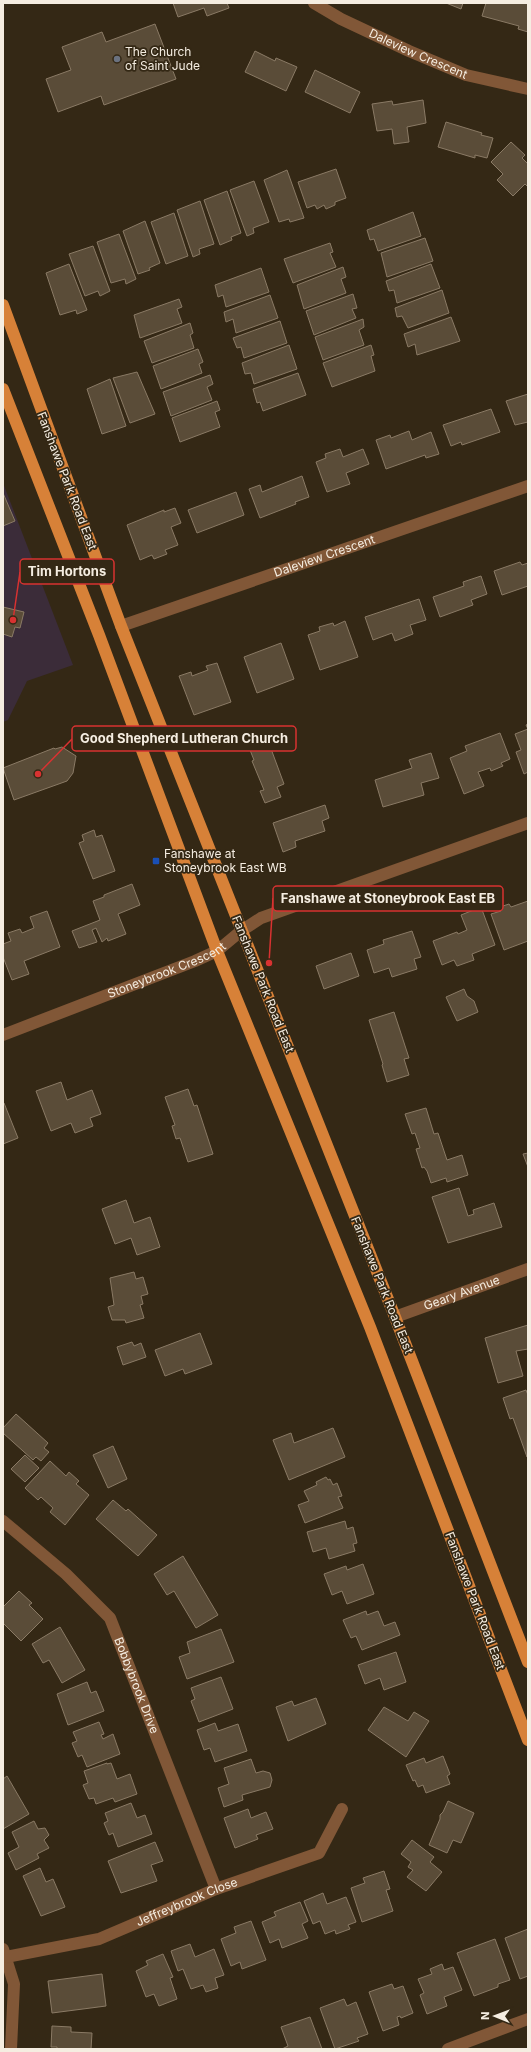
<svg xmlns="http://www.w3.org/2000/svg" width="531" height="2052" font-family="Inter,sans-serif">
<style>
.commercial{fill:#3b2c39}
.building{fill:#5a4c38;stroke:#8a7a65}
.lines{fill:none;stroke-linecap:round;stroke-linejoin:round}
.minor{stroke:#815737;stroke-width:12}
.major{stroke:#d78138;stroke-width:12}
.worship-dot{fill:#6b7280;stroke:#342815;stroke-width:1.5}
.transit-dot{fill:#1a4fb4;stroke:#342815;stroke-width:1.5}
.labels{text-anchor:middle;stroke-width:3.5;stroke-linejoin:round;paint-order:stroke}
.poi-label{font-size:12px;fill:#f5ede1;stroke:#342815;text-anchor:start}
.street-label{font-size:12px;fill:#f5ede1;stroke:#342815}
.leader{fill:none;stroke:#d83231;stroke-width:1.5}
.callout-dot{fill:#d83231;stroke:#342815;stroke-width:1.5}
.callout{fill:#342815;stroke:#d83231;stroke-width:1.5}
.callout-label{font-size:13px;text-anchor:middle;font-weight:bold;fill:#f5ede1}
</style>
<rect width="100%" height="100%" fill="#342815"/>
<path class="commercial" d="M3,483L73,665L27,681L8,720L3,722Z"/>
<path class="building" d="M173,3H227L229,8L207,16L204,8L178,17Z
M446,3H463L461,9Z
M486,3H528V32L518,29L519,26L482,16Z
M155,24L176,79L104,105L101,96L58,112L46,79L71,70L62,47L102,32L106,42Z
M255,51L275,61L276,58L297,67L286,91L245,72Z
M315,70L360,92L350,113L305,92Z
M423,100L426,123L407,127L409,142L394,144L392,129L377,131L372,104L392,101L393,105Z
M446,122L482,133L481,135L493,138L487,158L475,155V158L438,147Z
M511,142L525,155L522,158L528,164V187L525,184L513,196L497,180L503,174L491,162Z
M336,169L346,198L335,202V205L326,209L324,205L317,209L315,205L307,208L298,182Z
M287,170L304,218L290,222L289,219L279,222L264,180Z
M254,181L269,222L253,228L254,233L247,236L230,190Z
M227,191L241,233L231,237L232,240L220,245L204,200Z
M200,201L214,244L199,249L200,254L193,257L177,210Z
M413,212L421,236L378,251L374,239L370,240L367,230Z
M174,213L188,256L166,264L151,222Z
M145,221L160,263L149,268L150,270L138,274L123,231Z
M119,234L136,279L126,284L125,279L111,283L97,242Z
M425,238L433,261L387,277L381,253Z
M330,243L333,252L330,253L336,267L293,283L284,259Z
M93,246L110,291L100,296L98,291L85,296L69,254Z
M69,264L87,310L77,314L76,310L60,315L46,273Z
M431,264L440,288L397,303L394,290L389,291L386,281Z
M343,267L346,277L341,279L346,293L304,309L297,285Z
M261,268L269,292L226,307L223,295L218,297L215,285Z
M442,290L449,313L408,328L402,316L397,317L395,308Z
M353,294L357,308L352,309L356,318L314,335L306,311Z
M270,295L278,318L236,333L233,319L226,322L224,312Z
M179,299L182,307L177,309L182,323L140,338L134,315Z
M451,317L460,341L417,355L415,344L408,347L404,334Z
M363,319L364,327L359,330L364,345L323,360L315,337Z
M280,321L287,343L244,358L241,347L237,348L233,338Z
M190,323L193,333L190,335L194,348L152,363L144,341Z
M289,345L297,369L254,384L251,373L245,374L242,363Z
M371,345L374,355L371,356L375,371L332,387L323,363Z
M198,349L203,362L199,364L202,373L161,389L153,366Z
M137,372L155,414L130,423L113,378Z
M298,373L306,395L263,411L260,402L257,403L253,389Z
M210,375L213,384L207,387L212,400L171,416L163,392Z
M110,379L126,426L102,434L87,389Z
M528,394V422L515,425L506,401Z
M217,401L220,410L215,412L220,427L180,442L172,418Z
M491,409L500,432L462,445L461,442L451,446L443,425Z
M409,431L412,440L431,432L439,454L426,458L425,455L386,469L376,440L390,435L391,438Z
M340,449L343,457L363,449L369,464L346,473L350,484L327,492L316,462L326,458L325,454Z
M302,476L309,497L295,502L296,504L260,518L249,489L260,485L262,492Z
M236,492L244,515L197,533L188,510Z
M3,493L15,521L3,526Z
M175,508L181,523L171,527L178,545L165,550L167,554L154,559L152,555L140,560L127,525L164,510V512Z
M520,562L522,565L528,563V586L502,595L494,571Z
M481,576L487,594L471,600L473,605L440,617L433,597L464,586L463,582Z
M419,599L426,620L410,625L413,634L395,641L392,633L373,640L365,617Z
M3,607L24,612L20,628L15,627L12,637L3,634Z
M345,621L358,657L320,670L308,635L320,631L319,627L333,623L334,626Z
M281,643L294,679L257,693L244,657Z
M217,663L231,702L194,715L179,676L191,672L192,676L208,670L206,666Z
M528,724V772L524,774L516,752L521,750L515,734L528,729L526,725Z
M500,733L510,759L501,763L503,766L491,771L490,768L478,772L484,786L464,794L450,758L467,751L465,746Z
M267,738L284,784L277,787L281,797L265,803L260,791L264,790L252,761L254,760L248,745Z
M62,747L76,756L73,773L67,781L14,800L3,768L54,748L55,749Z
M431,753L439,778L421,783L424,795L383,807L375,780L412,768L409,760Z
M325,805L329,818L322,821L325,831L295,841L296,847L283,852L273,823Z
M94,830L96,837L102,835L115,871L93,879L79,843L84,841L82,835Z
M132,884L140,905L118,914L126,934L108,941L107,938L102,942L96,928L92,930L97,942L79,948L72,931L100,920L93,901L104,897V895Z
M528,901V941L504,950L491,914L501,911L500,907L509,904L511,907Z
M481,907L495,945L472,954L474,960L457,966L454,960L442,965L433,941L457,932L458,934L467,930L461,915Z
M47,911L60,947L24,961L29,974L12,980L3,957V944L11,941L8,933L20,929L22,933L34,928L30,917Z
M412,931L421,957L414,959L417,969L392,977L389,968L374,973L367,950L384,944L383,940Z
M351,953L359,976L324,989L316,966Z
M464,989L467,996L474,1001L478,1012L457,1021L446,997Z
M394,1012L409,1058L404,1059L409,1075L387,1082L382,1065L383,1064L369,1020Z
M61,1082L67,1100L92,1090L101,1114L90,1118L93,1126L75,1133L71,1123L51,1131L36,1091Z
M188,1089L194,1106L197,1105L213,1154L188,1162L180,1138L176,1139L172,1126L175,1125L165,1097Z
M3,1103H4L18,1138L3,1144Z
M426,1108L434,1134L438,1133L447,1160L462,1155L468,1175L447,1182L446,1178L431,1183L427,1171L424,1167L422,1168L416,1149L420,1148L415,1133L412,1134L405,1114Z
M528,1153V1167L523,1154Z
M459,1188L468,1216L474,1214L473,1210L494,1203L502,1227L448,1243L432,1197Z
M126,1200L134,1223L150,1217L160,1247L137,1255L131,1238L115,1244L102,1209Z
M134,1272L136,1279L143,1277L148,1294L141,1296L143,1304L140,1305L144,1318L126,1323L125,1320H112L108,1307L114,1305L110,1278Z
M528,1325V1349L516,1351L523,1376L498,1383L485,1338Z
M200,1333L212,1364L185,1374L183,1369L165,1376L155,1350Z
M132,1342L134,1346L141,1343L146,1357L123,1365L117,1347Z
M526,1390L528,1395L527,1457L513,1418L510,1419L503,1398Z
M16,1414L48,1443L44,1448L49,1452L41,1461L36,1457L33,1460L3,1433V1428Z
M333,1428L345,1457L289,1480L273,1440L291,1433L294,1443Z
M113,1446L127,1479L108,1488L93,1455Z
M25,1455L39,1468L25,1482L11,1469Z
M50,1461L66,1476L69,1472L79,1481L76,1484L89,1495L65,1525L50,1512L53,1508L41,1497L38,1500L25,1488Z
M326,1477L328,1480L330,1479L333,1485L337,1483L342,1496L338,1497L343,1508L305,1523L298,1505L309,1501L304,1491L317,1485L316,1482Z
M113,1500L126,1511L128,1509L157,1535L138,1556L96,1519Z
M345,1521L347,1529L353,1527L357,1543L353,1544L355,1551L329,1559L326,1548L313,1552L307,1532Z
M183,1556L218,1615L196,1628L174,1591L167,1595L154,1574Z
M363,1564L374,1594L347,1604L342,1591L332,1595L324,1574L346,1566L347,1570Z
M19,1591L32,1603L29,1605L43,1619L21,1641L3,1623V1607Z
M366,1611L367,1615L378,1611L384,1626L395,1622L400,1635L362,1650L356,1636L351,1638L343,1620Z
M60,1627L85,1670L62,1683L49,1660L43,1663L32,1644Z
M221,1629L234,1662L187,1679L179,1657L190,1653L187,1642Z
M396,1652L406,1682L384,1690L380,1678L365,1684L358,1665Z
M221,1677L233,1709L199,1722L191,1701L195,1699L191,1688Z
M87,1682L91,1693L96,1691L104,1711L68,1725L57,1694Z
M316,1698L326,1724L288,1741L276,1707L292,1701L294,1706Z
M384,1707L408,1721L414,1712L429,1721L406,1757L368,1730Z
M99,1722L104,1734L101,1735L103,1739L113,1734L120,1754L87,1767L82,1755L78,1757L72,1743L77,1741L73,1732Z
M215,1723L218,1731L238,1724L247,1751L215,1762L210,1748L204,1750L197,1730Z
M443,1756L450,1774L447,1776L450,1784L426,1793L423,1785L418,1787L415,1780L413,1781L406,1765L424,1758L426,1763Z
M251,1759L256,1773L263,1771L270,1773L272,1780L270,1787L242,1795L243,1800L224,1807L218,1788L229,1784L224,1768Z
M107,1763V1764L111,1763L117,1779L130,1774L137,1794L115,1802L113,1798L96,1804L94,1798L89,1799L83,1785L88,1783L84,1771Z
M7,1776L29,1814L3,1829V1779Z
M448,1801L474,1813L461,1843L453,1840L447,1853L429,1845L440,1819V1815L443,1812Z
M131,1803L137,1818L145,1815L152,1834L118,1847L113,1833L109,1835L104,1823L108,1821L105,1813Z
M248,1809L251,1818L266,1812L273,1829L256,1835L258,1839L235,1848L224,1818Z
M34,1821L38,1829L45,1828L49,1835L44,1840L49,1848L37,1854L39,1858L16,1870L8,1853L19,1847L12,1832Z
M412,1840L434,1857L430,1862L442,1872L426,1891L407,1877L413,1870L408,1867L411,1862L401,1854Z
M155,1842L163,1861L151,1865L157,1881L121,1893L108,1861Z
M40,1868L46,1882L53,1879L65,1907L41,1916L23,1876Z
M384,1871L390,1889L386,1890L393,1911L362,1922L351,1888L365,1883L363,1878Z
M323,1893L327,1904L346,1897L356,1922L348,1925L350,1929L336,1934L335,1930L325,1934L320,1921L313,1924L304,1901Z
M300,1902L308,1921L302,1924L308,1938L282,1948L279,1939L270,1943L262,1922L276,1916L274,1912Z
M251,1921L266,1960L242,1969L240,1962L231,1966L221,1939L236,1933L234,1927Z
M528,1929V1976L520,1979L505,1938Z
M495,1939L510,1980L498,1984V1987L474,1996L457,1953Z
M190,1944L195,1957L214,1949L224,1975L215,1978L218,1988L206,1992L203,1985L191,1989L183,1969L178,1971L171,1951Z
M163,1954L173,1977L170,1978L177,1999L159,2006L154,1994L146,1997L136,1971L148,1965L146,1961Z
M442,1964L444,1970L453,1967L462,1990L444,1997L447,2006L427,2014L420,1995L424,1993L418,1979L432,1974L430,1969Z
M102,1974L106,2006L52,2013L48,1981Z
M392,1984L394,1989L403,1986L413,2013L401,2018L400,2016L397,2017L399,2025L383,2031L369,1992Z
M344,1999L347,2006L356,2002L368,2034L357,2038L359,2041L335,2049L320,2008Z
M310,2017L322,2049H282L288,2046L281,2027Z
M52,2026L71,2027V2032L92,2033L91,2049H57V2047H51Z"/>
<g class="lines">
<g class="minor">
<path id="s1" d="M314,3L341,19L409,51L466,75L528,89"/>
<path id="s2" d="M121,626L528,486"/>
<path id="s3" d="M3,1035L195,961L217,951L241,931L261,918L528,823"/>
<path id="s4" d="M395,1317L528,1269"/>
<path id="s5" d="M3,1521L66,1574L110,1618L216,1889"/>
<path d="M3,1949L14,1984L11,2049"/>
<path id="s6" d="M6,1957L99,1939L216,1889L319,1853L342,1809"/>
<path d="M448,2049L528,2019"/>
</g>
<path class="major" d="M3,305L121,626L395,1317L528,1662
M3,389L99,635L217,951L370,1327L528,1740"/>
</g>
<circle class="worship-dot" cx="117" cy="59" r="4"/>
<rect class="transit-dot" x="152" y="857" width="8" height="8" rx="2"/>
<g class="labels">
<g class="poi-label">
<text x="125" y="56">The Church<tspan x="125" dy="14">of Saint Jude</tspan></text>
<text x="164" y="858">Fanshawe at<tspan x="164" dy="14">Stoneybrook East WB</tspan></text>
</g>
<g class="street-label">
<text dy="4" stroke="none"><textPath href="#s1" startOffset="116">Daleview Crescent</textPath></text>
<text transform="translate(67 481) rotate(69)" y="4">Fanshawe Park Road East</text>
<text dy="4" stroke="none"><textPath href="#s2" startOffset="215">Daleview Crescent</textPath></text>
<text dy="4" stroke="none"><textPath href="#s3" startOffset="176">Stoneybrook Crescent</textPath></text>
<text transform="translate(263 984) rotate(68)" y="4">Fanshawe Park Road East</text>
<text transform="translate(382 1285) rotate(68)" y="4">Fanshawe Park Road East</text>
<text dy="4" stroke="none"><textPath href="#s4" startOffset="71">Geary Avenue</textPath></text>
<text transform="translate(475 1601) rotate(69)" y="4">Fanshawe Park Road East</text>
<text dy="4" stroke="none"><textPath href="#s5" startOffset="217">Bobbybrook Drive</textPath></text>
<text dy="4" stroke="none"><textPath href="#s6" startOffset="190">Jeffreybrook Close</textPath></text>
</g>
</g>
<path class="leader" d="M13 620L20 572M38 774L72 739M269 963L273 898"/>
<g class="callout-dot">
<circle cx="13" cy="620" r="4"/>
<circle cx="38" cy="774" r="4"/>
<circle cx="269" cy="963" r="4"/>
</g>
<g class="callout">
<rect x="20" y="559" width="94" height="25" rx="4"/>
<rect x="72" y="726" width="224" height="25" rx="4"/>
<rect x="273" y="886" width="230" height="25" rx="4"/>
</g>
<g class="callout-label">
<text x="67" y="576">Tim Hortons</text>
<text x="184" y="743">Good Shepherd Lutheran Church</text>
<text x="388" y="903">Fanshawe at Stoneybrook East EB</text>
</g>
<rect width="531" height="2052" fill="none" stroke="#f5ede1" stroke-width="8"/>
<g transform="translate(495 2016) rotate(271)" stroke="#342815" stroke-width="3" paint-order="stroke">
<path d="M0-3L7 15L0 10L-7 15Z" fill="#f5ede1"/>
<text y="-6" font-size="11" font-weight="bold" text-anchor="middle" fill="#f5ede1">N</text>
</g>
</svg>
